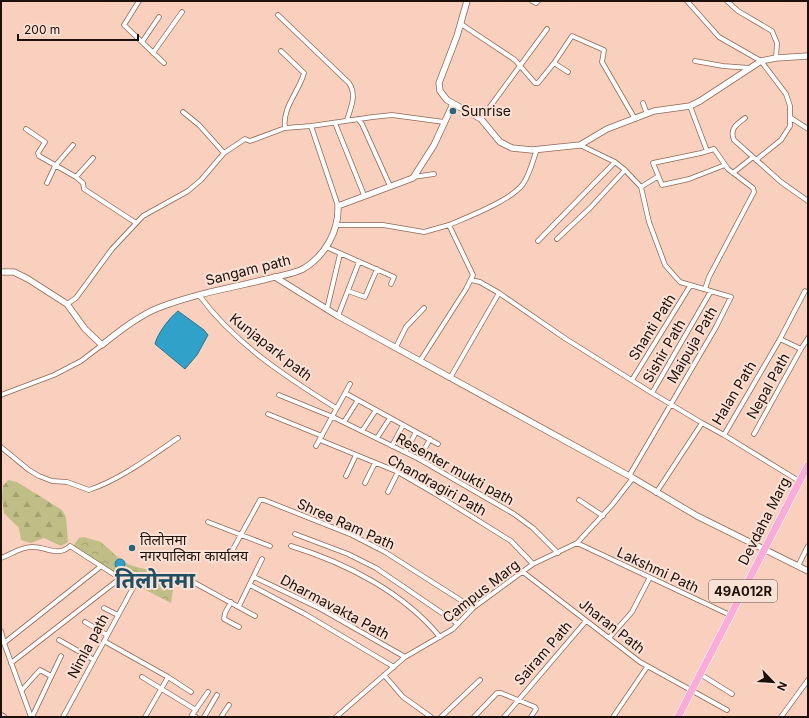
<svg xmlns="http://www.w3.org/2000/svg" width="809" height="718" font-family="Inter,'Noto Sans Devanagari',sans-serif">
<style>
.forest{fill:url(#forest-firs)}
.park{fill:url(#park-crowns)}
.water{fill:#30a2ca;stroke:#2a7690}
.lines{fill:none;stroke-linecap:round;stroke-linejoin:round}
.minor-casing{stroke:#8e6958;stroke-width:5.5}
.tertiary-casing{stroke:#8e6958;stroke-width:7}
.secondary-casing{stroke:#8e6958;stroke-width:8}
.primary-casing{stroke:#fff;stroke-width:8}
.minor{stroke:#fff;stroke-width:4}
.tertiary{stroke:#fff;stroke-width:5.5}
.secondary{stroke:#fcd5ec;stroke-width:6}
.primary{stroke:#f9acd9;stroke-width:7}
.poi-dot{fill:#28647c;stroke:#fae1d6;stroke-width:1.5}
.labels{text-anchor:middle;stroke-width:4;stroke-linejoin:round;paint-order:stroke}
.shield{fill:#fae1d6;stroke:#5f4e46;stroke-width:1}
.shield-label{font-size:13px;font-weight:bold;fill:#1d0f09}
.poi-label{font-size:14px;fill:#1d0f09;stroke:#fae1d6;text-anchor:start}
.street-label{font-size:14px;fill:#1d0f09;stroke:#fae1d6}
.town-label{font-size:22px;font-weight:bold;fill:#1f4f62;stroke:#fae1d6}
</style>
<defs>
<pattern id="forest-firs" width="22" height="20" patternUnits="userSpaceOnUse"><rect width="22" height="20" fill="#c0be86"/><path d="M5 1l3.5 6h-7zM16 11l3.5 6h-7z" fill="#a5a272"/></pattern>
<pattern id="park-crowns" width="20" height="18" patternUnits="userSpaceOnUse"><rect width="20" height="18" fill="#c0be86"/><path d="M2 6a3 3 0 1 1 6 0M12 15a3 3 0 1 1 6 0" fill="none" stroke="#a5a272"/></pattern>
</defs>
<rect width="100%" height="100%" fill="#f9d0bd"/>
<path class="forest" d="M8,480L17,482L62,510L66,517L68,542L61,546L44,538L31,543L21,540L19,528L4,513L2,498L3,486Z"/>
<path class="park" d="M84,537L101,542L120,559H118L123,568L125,563C143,571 160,569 177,578L173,589L171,603L122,578L73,546L79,538Z"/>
<path class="water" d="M178,311L204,330L208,335L197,355L185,369L155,344C157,334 170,317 178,311Z
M115 564a5 5 0 1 1 10 0a5 5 0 1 1-10 0Z"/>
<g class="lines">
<defs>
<path id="minor" d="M139,1L124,25L164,63
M532,1L536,3L538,1
M687,1L719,37L761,61L786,94L790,106V126L781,140L756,160
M727,1L738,11L772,31L777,43L776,58
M278,15L349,83C357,95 351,107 347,120
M461,24L515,60L535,83H538L554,63L568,72
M142,42L159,17
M281,51L304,73C299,92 282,107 285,128
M153,53L182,12
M695,61L723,66L750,68
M554,63L572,36L604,50L602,62L635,119
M643,103L647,114
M690,106L707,151
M183,112L199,125L224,153
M745,118C737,124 729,129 734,140L781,182L808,201
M791,118L808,129
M358,119L362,124L390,186
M481,119L547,29
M335,123L364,195
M311,126L338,206
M26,129L45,142L38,153L39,156L76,177L83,183L84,189L136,223
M580,145L615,162L625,170L641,187L649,222L665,265L680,282L731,297L716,327L629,476
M733,173L753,157
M76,177L93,158
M413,177L434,174
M47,183L55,166L73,145
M641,187L657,177
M337,225H383L424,232L449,225L473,275L466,289L420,361
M449,225C470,216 510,201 523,184C530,174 533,160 537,149
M557,239L590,208L625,170
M538,241L615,162
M326,247L394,277L391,284
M471,280L480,282L499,293L566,339L652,393
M705,289L709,277L754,192L753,188L728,169L714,149L701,153L653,163L662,185L689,179L725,165
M348,291L365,297L377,269
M199,295C234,343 286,377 336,408
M67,304L76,298L112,249L143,216L188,191L201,180L224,153L245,139L250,141L285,128L311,126L373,117L392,115L444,122
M327,309L340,254
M338,316L359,262
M780,339L801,349L808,338
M396,347L406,327L424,308
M450,378L499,293
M632,380L690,286
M345,393L438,444
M1,395L54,375L81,361L102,345
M279,395L333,417L419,459L514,514L533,528L558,553
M268,414L322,436
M344,422L358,400
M702,423L652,393L711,291
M362,431L376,410
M754,434L801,349
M724,435L799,481
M377,438L390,418
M320,440L398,472L434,493L511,541L533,564
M316,446L350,384
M392,446L403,425
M1,447L29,470L39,476L52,481L67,482L89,490C121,479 150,457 178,438
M406,451L416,432
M419,459L430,439
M346,476L356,455
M365,483L375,463
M388,492L398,472
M656,493L702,423L724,435L780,339L805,291
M579,500L603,516
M208,522L270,546
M295,534L348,554L376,568L458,624
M577,543L730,615
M291,546C346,563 403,592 440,637
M232,551L260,500H264L352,535L385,552L473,608
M1,558C10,555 21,547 31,547C46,546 57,558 70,546L118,577V580L11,663
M798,566L808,546
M523,572L640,662L727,710
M184,577L255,616
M254,577L321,609L405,657
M250,585L305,614L394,667
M231,602L225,613L224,619L239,627
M239,606L262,559
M104,608L118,615
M85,622L107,635
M1,631L4,643L31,717
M609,638L632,612L649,579
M59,640L94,660
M104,641L168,677L145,717
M4,643L100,567
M700,674L732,694
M384,675L403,697L431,717
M142,677L196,710
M168,677L191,692
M22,690L40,670L51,676
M32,717L61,656
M63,717L134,586
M196,717L192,715L208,692
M204,717L217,695
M221,717L229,705
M336,717L405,657L453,629L473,608L533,564L577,543L612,505L633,478
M441,717L480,680
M474,717L497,693H501L535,707L536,709L531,717
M504,717L586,621
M613,717L647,667
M781,717L808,680"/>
<path id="tertiary" d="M467,1L457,36L439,83L440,91L447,100L481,119L500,142L512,148L532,150L580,145L607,129L654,111L690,106L700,101L761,61L776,58L808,56
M1,272H14L28,279L67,304L85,329L102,345C119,331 138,316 158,308C193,294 231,288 267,279C278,276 293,274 303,269C325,256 339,231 338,206L413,178L434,145L453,104
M275,277L338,316L633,478L697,516L808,571"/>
<path id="secondary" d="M1,716L3,717"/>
<path id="primary" d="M678,717L808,465"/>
</defs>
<use href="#minor" class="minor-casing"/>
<use href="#tertiary" class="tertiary-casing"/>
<use href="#secondary" class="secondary-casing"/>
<use href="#primary" class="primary-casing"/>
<use href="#minor" class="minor"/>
<use href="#tertiary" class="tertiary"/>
<use href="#secondary" class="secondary"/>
<use href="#primary" class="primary"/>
</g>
<g class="poi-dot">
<circle cx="453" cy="111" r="4"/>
<circle cx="132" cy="548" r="4"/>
</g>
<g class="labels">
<rect class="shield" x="709" y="580" width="68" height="22" rx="3"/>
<g class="shield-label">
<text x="743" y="596">49A012R</text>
</g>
<g class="poi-label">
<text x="461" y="116">Sunrise</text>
<text x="140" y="545">तिलोत्तमा<tspan x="140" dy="16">नगरपालिका कार्यालय</tspan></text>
</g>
<g class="street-label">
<text transform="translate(248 270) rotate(-14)" y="5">Sangam path</text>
<text transform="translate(652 327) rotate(-58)" y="5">Shanti Path</text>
<text transform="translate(692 345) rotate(-60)" y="5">Maipuja Path</text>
<text transform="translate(271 347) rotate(38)" y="5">Kunjapark path</text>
<text transform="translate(664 351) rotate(-60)" y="5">Sishir Path</text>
<text transform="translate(768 386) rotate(-61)" y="5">Nepal Path</text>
<text transform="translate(734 393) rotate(-59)" y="5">Halan Path</text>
<text transform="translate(455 469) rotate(29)" y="5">Resenter mukti path</text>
<text transform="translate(437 485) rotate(29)" y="5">Chandragiri Path</text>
<text transform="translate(764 521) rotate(-63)" y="5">Devdaha Marg</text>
<text transform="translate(346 524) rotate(24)" y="5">Shree Ram Path</text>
<text transform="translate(658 570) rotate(25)" y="5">Lakshmi Path</text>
<text transform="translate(481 591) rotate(-38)" y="5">Campus Marg</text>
<text transform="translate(335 607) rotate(28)" y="5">Dharmavakta Path</text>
<text transform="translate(612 626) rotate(38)" y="5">Jharan Path</text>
<text transform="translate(88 646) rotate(-62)" y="5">Nimla path</text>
<text transform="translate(543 653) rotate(-49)" y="5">Sairam Path</text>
</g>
<g class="town-label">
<text x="155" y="588">तिलोत्तमा</text>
</g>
</g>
<rect width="809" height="718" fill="none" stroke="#1d0f09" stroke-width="4"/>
<g transform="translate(773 682) rotate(115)" stroke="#fae1d6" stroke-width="3" paint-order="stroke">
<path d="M0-3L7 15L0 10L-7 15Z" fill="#1d0f09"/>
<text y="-6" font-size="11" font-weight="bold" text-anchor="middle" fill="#1d0f09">N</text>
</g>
<path d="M18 34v6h120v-6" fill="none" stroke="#1d0f09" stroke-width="2"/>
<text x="24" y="34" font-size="12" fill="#1d0f09" stroke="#fae1d6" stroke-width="3" paint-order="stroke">200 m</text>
</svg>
